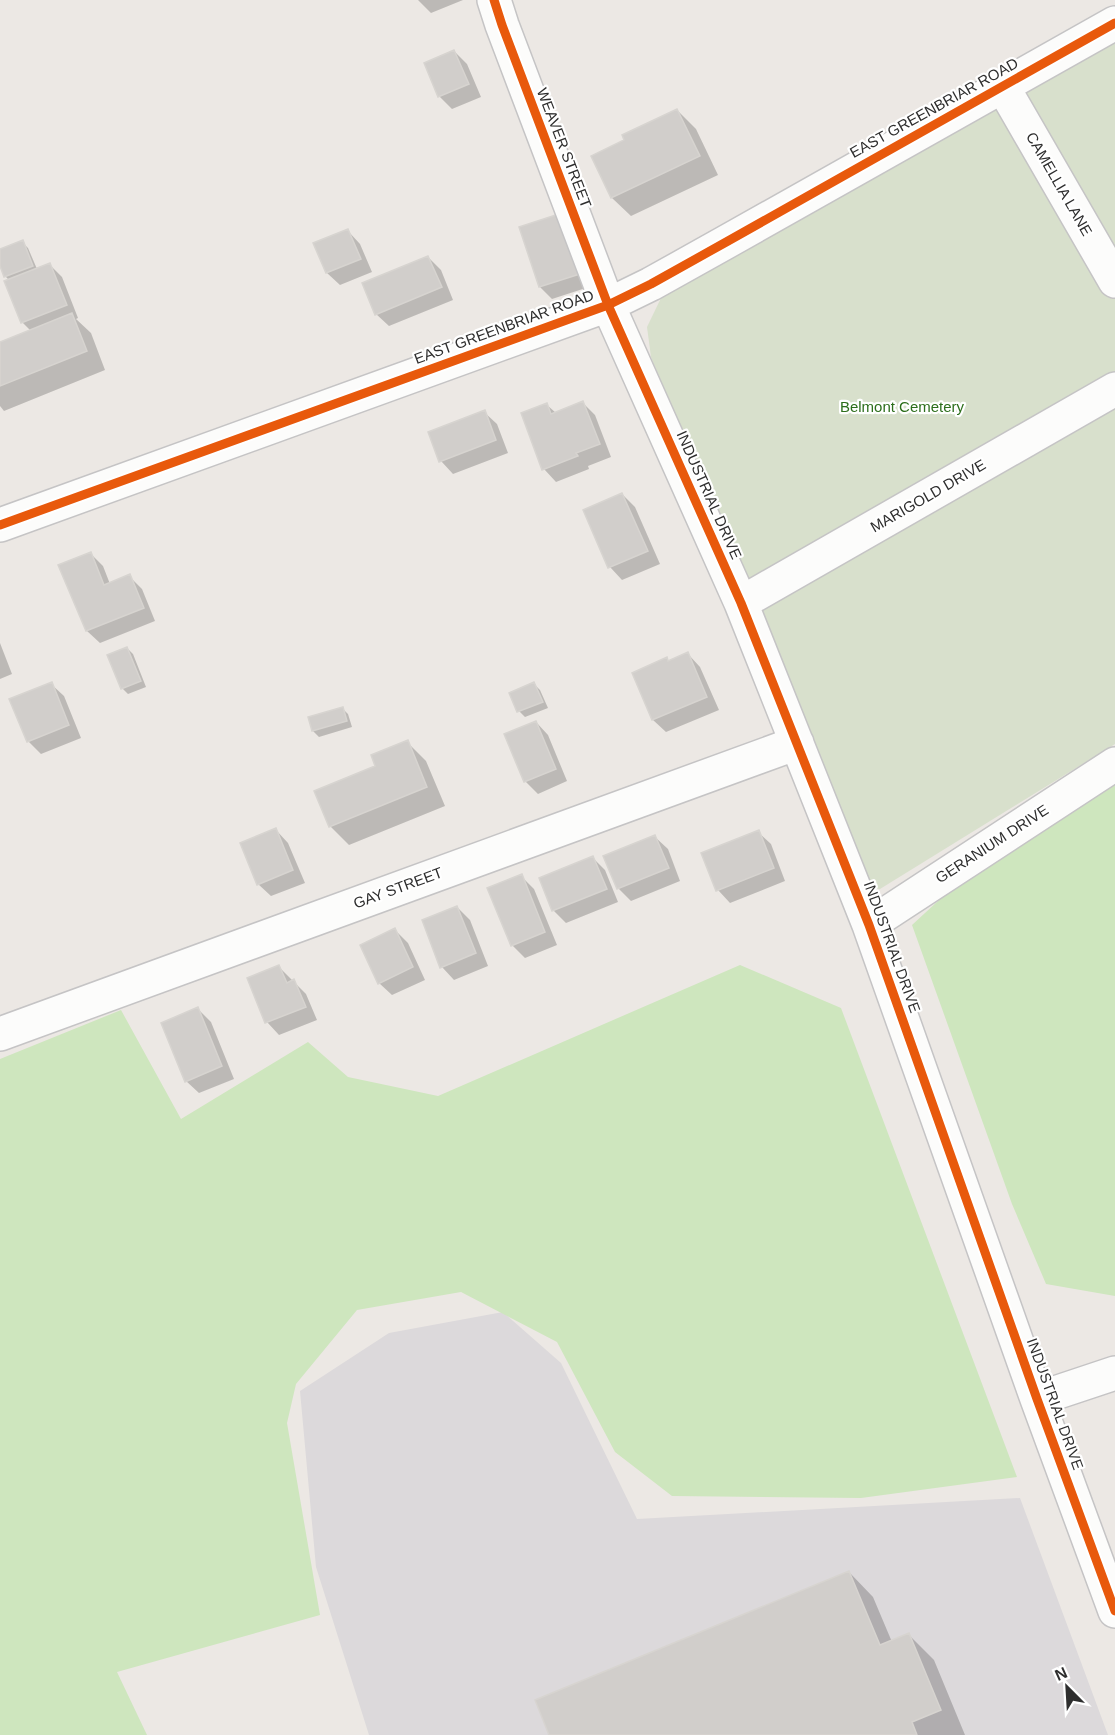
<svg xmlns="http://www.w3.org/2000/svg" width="1115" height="1735" font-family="Arial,sans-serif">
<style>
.industrial{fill:#dcd9db}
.green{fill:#cee6be}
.cemetery{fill:#d8e0cc}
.shadow{fill:#0003}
.building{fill:#d1cecb;stroke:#d7d4d0;stroke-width:1.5}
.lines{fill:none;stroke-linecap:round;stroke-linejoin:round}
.minor-casing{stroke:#c5c4c5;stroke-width:36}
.minor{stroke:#fcfcfb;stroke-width:33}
.cycleway-casing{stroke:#fff;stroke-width:13}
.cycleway{stroke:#e8590c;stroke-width:9}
.labels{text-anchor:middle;stroke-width:4.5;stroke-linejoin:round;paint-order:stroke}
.street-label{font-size:15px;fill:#2e2e2e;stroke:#fff}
.park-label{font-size:15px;fill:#2c6e1b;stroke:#fff}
</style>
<rect width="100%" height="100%" fill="#ece8e4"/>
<path class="industrial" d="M503,1312L561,1363L637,1519L1020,1498L1108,1735H369L316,1567L300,1391L389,1333Z"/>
<path class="green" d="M1115,779V1296L1046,1284L1012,1204L912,925L951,889Z
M740,965L841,1008L1017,1477L861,1498L672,1496L615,1452L557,1342L461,1292L357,1310L296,1384L287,1423L320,1615L117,1672L147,1735H0V1059L121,1010L181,1119L308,1042L348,1077L438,1096Z"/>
<path class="cemetery" d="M1115,39V744L880,889L866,887L651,357L647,327L661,298Z"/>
<path class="shadow" d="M418,0H463L431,13Z
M454,51L467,64L481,97L452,109L439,96Z
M677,110L696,129L718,175L631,216L612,198L593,157L626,141Z
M562,215L592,286L552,299L540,287Z
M348,231L360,244L372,272L340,285L327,273L315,244Z
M22,242L28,248L37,269L49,264L62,277L78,318L76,319L91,333L105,370L4,411L0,406V343L31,331L22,322L9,280L6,277L0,262V251Z
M428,257L441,270L453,300L389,326L376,314Z
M583,403L595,415L611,457L588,466L589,469L556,482L544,469L547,405L556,413Z
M484,412L497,424L508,453L453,474L441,461Z
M622,494L635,507L660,564L622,580L610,567Z
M90,553L103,566L110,584L129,576L142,589L155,621L100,643L87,631L60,566Z
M0,643L12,674L0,679Z
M127,648L133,654L146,687L128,694L122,688Z
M688,654L700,667L719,710L666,732L653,720L633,674L667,659L669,662Z
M51,684L64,696L81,738L41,754L28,741Z
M534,684L540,690L548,708L525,717L519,711L511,693Z
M342,708L348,714L352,727L319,737L313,731L310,718Z
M536,722L548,735L567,781L538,794L525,781Z
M407,742L426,761L445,806L349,845L330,826L377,767Z
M276,830L288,843L305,883L271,896L258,884Z
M758,832L771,844L785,881L730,903L718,890Z
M655,837L668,849L680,881L631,901L618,888Z
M593,858L605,870L618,902L566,923L554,911L541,879Z
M521,876L534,889L557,945L525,958L512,945Z
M457,907L470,920L488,966L454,980L442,967Z
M395,930L408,943L425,980L392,995L379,983Z
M279,967L306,994L317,1020L279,1035L267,1022Z
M198,1009L211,1022L234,1079L199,1093L186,1081Z
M849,1572L873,1597L892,1642L909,1635L934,1660L965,1735H551Z"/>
<path class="building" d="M454,50L469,84L438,97L424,63Z
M677,109L700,156L611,198L591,156L624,140L622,135Z
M562,213L580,274L539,287L519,227Z
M348,229L361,259L326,273L313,243Z
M23,240L33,266L4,277L0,266V249Z
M428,256L442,287L375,315L362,283Z
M50,263L67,305L21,323L4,281Z
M72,313L87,351L0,386V342Z
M583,401L600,444L576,453L578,456L542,470L521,413L547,403L551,414Z
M485,410L496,440L439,462L428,432Z
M622,493L648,551L608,568L583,510Z
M91,552L104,585L130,574L144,608L86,631L58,565Z
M127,647L141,681L121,689L107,655Z
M688,652L707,697L652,720L632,673L667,657L668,661Z
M52,682L69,725L27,742L9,699Z
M534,682L543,702L517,712L509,693Z
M343,707L347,721L312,731L308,717Z
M536,721L556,769L524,782L504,734Z
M408,740L427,787L329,827L314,791L375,766L371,755Z
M276,828L293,870L257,885L240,843Z
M759,830L774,868L716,891L701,853Z
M655,835L669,868L617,889L603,856Z
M593,856L607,889L552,911L539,878Z
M522,874L545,932L511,946L487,888Z
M457,906L476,953L440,968L422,920Z
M395,928L413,967L378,984L360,945Z
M279,965L287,983L294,979L306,1007L265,1023L247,978Z
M198,1007L222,1066L185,1082L161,1023Z
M849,1571L880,1645L909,1633L941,1710L912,1722L917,1735H549L535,1700Z"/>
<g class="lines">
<defs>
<path id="minor" d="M494,0L502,25L608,305L741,603L869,925L1037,1399L1115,1611
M1003,87L1115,281
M0,525L608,305L651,284L728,241L1115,23
M741,603L1115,389
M869,925L1115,764
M0,1034L797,743
M1037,1399L1115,1373"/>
</defs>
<use href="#minor" class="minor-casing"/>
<use href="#minor" class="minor"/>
<defs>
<path id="cycleway" d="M494,0L502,25L608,305L741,603L869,925L1037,1399L1115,1611
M0,525L608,305L651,284L728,241L1115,23"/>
</defs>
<use href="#cycleway" class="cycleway-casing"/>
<use href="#cycleway" class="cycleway"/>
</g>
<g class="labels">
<g class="street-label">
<text transform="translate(934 108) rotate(-29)" y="5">EAST GREENBRIAR ROAD</text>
<text transform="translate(564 148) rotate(69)" y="5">WEAVER STREET</text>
<text transform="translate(1059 184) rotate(60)" y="5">CAMELLIA LANE</text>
<text transform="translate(504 327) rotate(-20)" y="5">EAST GREENBRIAR ROAD</text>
<text transform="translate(709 495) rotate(66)" y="5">INDUSTRIAL DRIVE</text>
<text transform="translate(928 496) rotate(-30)" y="5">MARIGOLD DRIVE</text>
<text transform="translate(992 844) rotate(-33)" y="5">GERANIUM DRIVE</text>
<text transform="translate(398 888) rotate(-20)" y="5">GAY STREET</text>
<text transform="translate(892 947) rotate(70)" y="5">INDUSTRIAL DRIVE</text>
<text transform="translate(1055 1404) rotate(70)" y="5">INDUSTRIAL DRIVE</text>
</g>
<g class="park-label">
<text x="902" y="412">Belmont Cemetery</text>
</g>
</g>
<g transform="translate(1067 1687) rotate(336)" stroke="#ffffff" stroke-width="4.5" paint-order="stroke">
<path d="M0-4.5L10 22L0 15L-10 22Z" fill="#2e2e2e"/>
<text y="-9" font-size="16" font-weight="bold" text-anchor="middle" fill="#2e2e2e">N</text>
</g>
</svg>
